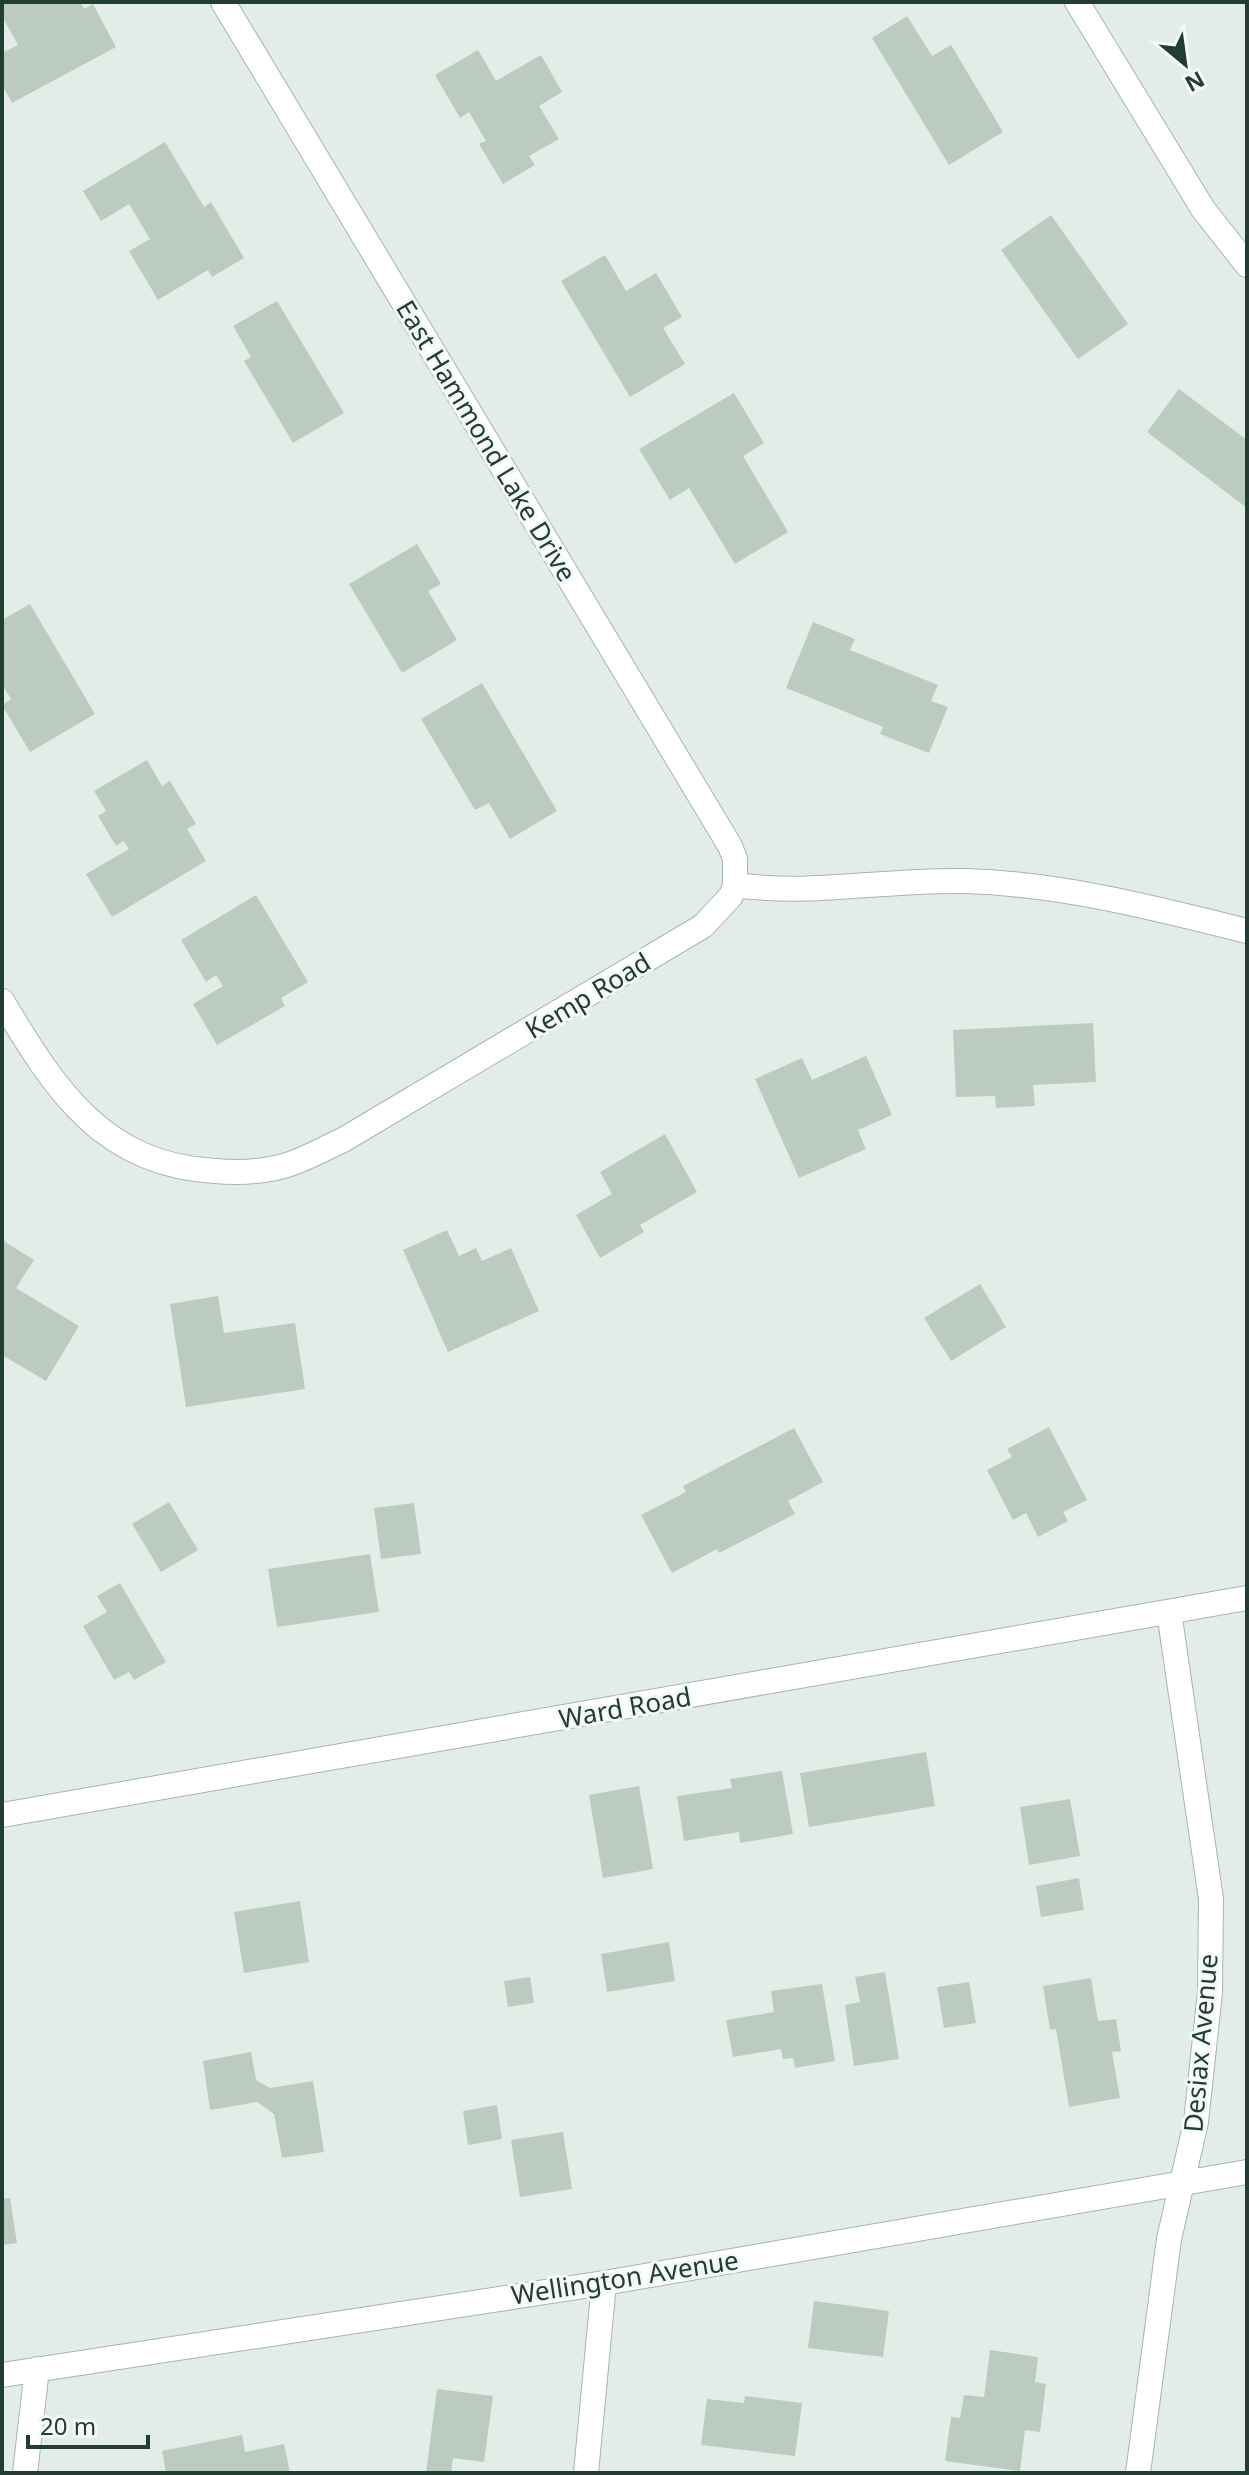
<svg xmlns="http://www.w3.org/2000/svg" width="1249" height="2475" font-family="'Noto Sans',sans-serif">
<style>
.building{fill:#bbcbc2}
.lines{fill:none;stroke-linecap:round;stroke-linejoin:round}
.minor-casing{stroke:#a5b5ad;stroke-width:26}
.minor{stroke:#fff;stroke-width:24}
.labels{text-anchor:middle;stroke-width:6;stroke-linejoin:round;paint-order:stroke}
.street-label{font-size:26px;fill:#223e33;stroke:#f3f9f5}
</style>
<rect width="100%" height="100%" fill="#e2ede7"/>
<path class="building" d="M2,2H81L84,9L93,4L116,47L12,103L2,85V53L18,45L2,16Z
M907,16L932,56L951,45L1003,132L949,165L872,38Z
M478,50L496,81L541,55L562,92L539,106L559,139L529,156L535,165L503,184L479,144L486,141L469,112L460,118L435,75Z
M165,142L204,207L211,202L244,258L212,277L208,270L158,300L129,251L150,239L129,204L101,221L83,191Z
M1051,215L1128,324L1078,359L1001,250Z
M605,255L626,291L656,273L682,317L663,328L685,364L630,397L561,281Z
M277,301L344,413L293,443L244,361L251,357L233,326Z
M1179,389L1247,440V508L1147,432Z
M734,393L764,443L743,456L788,532L735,564L689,488L670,500L639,449Z
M417,544L441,584L428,591L457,640L402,673L349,584Z
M30,604L95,714L30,752L2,705L11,699L2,684V620Z
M813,622L855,639L850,650L938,685L931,701L948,707L929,753L880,734L883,727L786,688Z
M482,683L557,811L510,839L489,803L475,810L421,719Z
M147,760L162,786L170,781L196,824L187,829L206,861L112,917L86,874L129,849L124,841L116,846L98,816L106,811L94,791Z
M256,895L308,982L281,998L285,1006L217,1045L193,1004L223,986L216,975L206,982L181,940Z
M1093,1023L1096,1082L1033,1085L1035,1106L996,1108L995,1096L956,1097L953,1030Z
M866,1056L892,1115L858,1130L866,1149L799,1178L755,1079L802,1058L812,1080Z
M665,1134L697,1192L640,1225L644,1232L600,1258L576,1215L612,1194L600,1172Z
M447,1230L459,1256L476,1248L482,1261L511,1248L539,1311L448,1352L403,1250Z
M2,1240L34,1260L16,1288L79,1326L46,1381L2,1355Z
M980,1284L1006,1327L951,1361L924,1318Z
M218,1296L224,1333L295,1323L305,1389L186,1407L170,1304Z
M1049,1427L1087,1500L1063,1512L1068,1521L1038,1537L1026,1513L1013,1520L987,1470L1012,1457L1007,1449Z
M794,1428L823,1482L788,1501L795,1514L719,1553L717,1549L672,1573L641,1515L686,1492L683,1486Z
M169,1502L198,1550L161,1572L132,1524Z
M414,1503L421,1554L381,1559L374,1508Z
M370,1554L379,1612L277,1627L268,1569Z
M120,1583L166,1662L134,1680L129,1672L114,1680L83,1626L107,1612L97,1596Z
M926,1752L935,1806L809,1827L800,1773Z
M782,1771L793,1834L740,1843L739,1832L684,1841L677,1796L732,1788L730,1779Z
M639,1786L653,1869L603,1878L589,1795Z
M1070,1799L1080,1856L1029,1865L1020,1807Z
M1079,1878L1084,1910L1041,1917L1036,1886Z
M300,1901L309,1962L244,1973L234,1912Z
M669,1942L675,1981L607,1992L601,1954Z
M885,1972L899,2059L854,2066L845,2005L860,2002L855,1977Z
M530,1977L534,2003L508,2007L504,1981Z
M1091,1978L1098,2021L1116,2019L1121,2051L1112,2052L1120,2098L1069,2107L1056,2029L1050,2030L1043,1986Z
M969,1982L976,2023L944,2028L937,1987Z
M822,1984L835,2061L795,2068L793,2058L783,2059L781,2049L733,2057L726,2020L774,2012L771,1991Z
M251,2052L256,2080L270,2088L313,2081L324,2152L282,2158L274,2114L257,2102L210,2110L203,2061Z
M497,2105L502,2139L468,2145L463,2111Z
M563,2132L572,2189L520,2197L511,2140Z
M10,2198L17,2243L2,2245V2199Z
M814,2301L889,2311L883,2357L808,2348Z
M990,2350L1038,2357L1035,2382L1046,2384L1040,2432L1025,2430L1020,2471L945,2461L951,2417L960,2418L964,2395L984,2397Z
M437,2389L493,2396L484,2462L453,2458L451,2473H426Z
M745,2396L802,2403L795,2456L701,2445L707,2399L744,2403Z
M242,2435L245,2452L284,2444L290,2473H166L162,2451Z"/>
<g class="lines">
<defs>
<path id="minor" d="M223,2L730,846L735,859V885
M1077,2L1203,209L1247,265
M2,1001C55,1089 102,1165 215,1171C239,1173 264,1172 287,1165C306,1159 325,1148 343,1140L703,926L731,896L735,885C815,896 886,879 966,881C1062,884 1154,908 1247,931
M2,1815L1247,1598
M2,2375L604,2283L1247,2172
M25,2473L37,2369
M586,2473L604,2283
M1138,2473L1169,2239L1196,2122L1210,1992L1211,1899L1169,1612"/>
</defs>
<use href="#minor" class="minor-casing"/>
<use href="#minor" class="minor"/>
</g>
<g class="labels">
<g class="street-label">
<text transform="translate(486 441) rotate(59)" y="9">East Hammond Lake Drive</text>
<text transform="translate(588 996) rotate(-31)" y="9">Kemp Road</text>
<text transform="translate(625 1708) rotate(-10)" y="9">Ward Road</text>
<text transform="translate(1201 2043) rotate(-85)" y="9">Desiax Avenue</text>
<text transform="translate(625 2278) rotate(-9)" y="9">Wellington Avenue</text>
</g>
</g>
<rect width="1249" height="2475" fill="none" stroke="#223e33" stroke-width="8"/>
<g transform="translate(1185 64) rotate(151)" stroke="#f3f9f5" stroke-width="6" paint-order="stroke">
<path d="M0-6L14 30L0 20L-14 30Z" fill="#223e33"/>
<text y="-12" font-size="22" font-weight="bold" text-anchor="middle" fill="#223e33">N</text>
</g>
<path d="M28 2435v12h120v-12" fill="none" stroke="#223e33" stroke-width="4"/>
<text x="40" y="2435" font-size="24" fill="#223e33" stroke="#f3f9f5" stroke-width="6" paint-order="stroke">20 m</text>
</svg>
